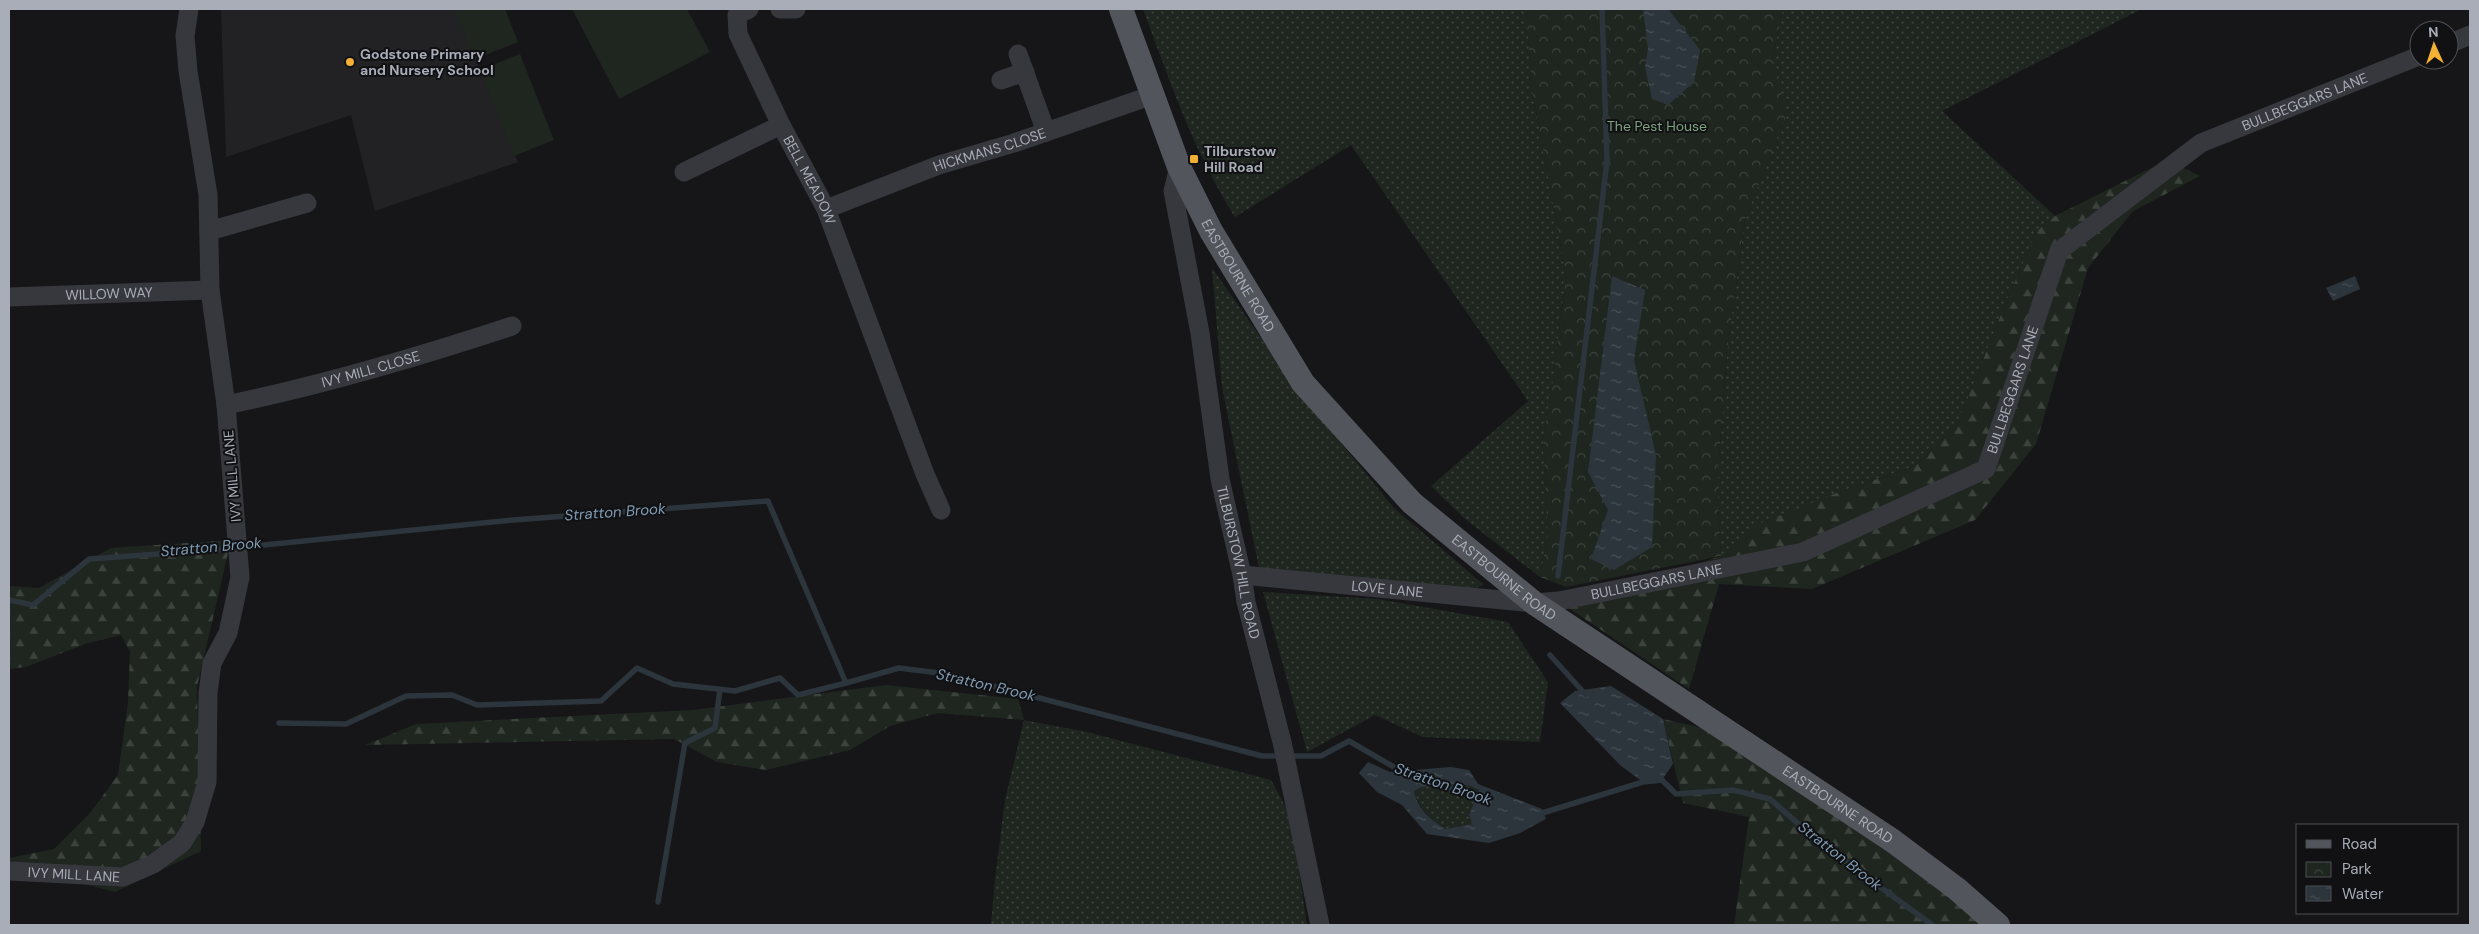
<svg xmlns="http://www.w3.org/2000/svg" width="2479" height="934" font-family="'DM Sans',sans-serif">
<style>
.built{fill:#222225}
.grass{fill:url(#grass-dots)}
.forest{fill:url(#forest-firs)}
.park{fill:url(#park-crowns)}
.garden{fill:#1e261f}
.water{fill:url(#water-ripples);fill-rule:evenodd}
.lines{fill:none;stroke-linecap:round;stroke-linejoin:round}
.stream{stroke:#2c353c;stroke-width:5.5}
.minor{stroke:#37383d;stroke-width:19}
.major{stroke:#53555c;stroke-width:24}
.poi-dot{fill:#f2b134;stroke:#111113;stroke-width:2}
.labels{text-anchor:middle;stroke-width:4;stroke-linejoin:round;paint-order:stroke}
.poi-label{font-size:14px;font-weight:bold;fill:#a8adb8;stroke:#111113;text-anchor:start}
.street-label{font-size:14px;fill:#a8adb8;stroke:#111113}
.park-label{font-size:14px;fill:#7fa381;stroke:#111113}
.water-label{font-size:15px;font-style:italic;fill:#7f9bb3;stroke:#111113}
</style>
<defs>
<pattern id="grass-dots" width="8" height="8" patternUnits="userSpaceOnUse" patternTransform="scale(1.25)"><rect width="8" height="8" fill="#1e261f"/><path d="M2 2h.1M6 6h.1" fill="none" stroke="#3c433d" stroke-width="1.8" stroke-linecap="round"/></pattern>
<pattern id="forest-firs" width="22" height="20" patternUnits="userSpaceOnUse" patternTransform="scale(1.25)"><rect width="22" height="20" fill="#1e261f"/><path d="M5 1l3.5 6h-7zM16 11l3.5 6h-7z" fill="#3c433d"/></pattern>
<pattern id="park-crowns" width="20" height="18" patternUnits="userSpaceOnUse" patternTransform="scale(1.25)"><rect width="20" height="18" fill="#1e261f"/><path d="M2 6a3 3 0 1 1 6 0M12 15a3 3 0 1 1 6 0" fill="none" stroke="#3c433d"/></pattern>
<pattern id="water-ripples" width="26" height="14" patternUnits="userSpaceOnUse" patternTransform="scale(1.25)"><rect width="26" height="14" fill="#2c353c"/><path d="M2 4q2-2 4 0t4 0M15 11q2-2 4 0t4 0" fill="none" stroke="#485056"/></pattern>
</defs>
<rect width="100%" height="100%" fill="#161618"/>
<path class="built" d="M221,9H455L518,162L375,211L351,115L226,157Z"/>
<path class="grass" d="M1143,9H1526L1532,89L1566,275L1552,389L1543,438L1548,535L1540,577L1465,519L1431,486L1528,401L1351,145L1235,217C1194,153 1169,79 1143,9Z
M1783,9H2142L1942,111L2055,216L2038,230L2008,297L1957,426L1915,466L1839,492L1721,556L1717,485L1727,351L1745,219L1786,114L1772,61Z
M1212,268L1297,389L1394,508L1484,585L1469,590L1259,568L1222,387Z
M1263,592L1378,599L1508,622L1548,682L1540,742L1423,737L1375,715L1307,752Z
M1024,720L1087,732L1271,780L1291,817L1307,925H991L995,879L1005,800Z
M1460,784L1471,786L1479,790L1469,815L1474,824L1446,829C1430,819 1419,810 1414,791L1422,787Z"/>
<path class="forest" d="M2167,160L2200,176L2133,211L2088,268L2036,444L1975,520L1812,589L1719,584L1689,689L1567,607L1721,556L1761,523L1839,492L1915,466L1957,426L2008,297L2038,230L2055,216Z
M231,540L197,687L201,851L115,892L9,864V858L54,849L90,813L118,775L128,702L130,652L121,635L85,644L26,667L9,669V586L39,588L111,548Z
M886,685L1018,699L1024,720L938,713L890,726L850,750L766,770L717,762L674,739L365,745L416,724L693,710Z
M1663,719L1730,734L1998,925H1734L1749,817L1683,803Z"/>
<path class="park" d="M1526,9H1783L1772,61L1787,114L1745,219L1727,351L1717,485L1721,556L1566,587L1540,577L1548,535L1543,438L1552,389L1566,275L1532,89Z"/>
<path class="garden" d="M454,9H505L518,42L475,59Z
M572,9H687L710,52L619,99Z
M520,54L554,140L514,156L480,70Z"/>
<path class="water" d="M1643,9H1668L1700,50L1694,82L1668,105L1652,99L1645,67L1648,48Z
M1612,276L1645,290L1634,360L1656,455L1652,547L1614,570L1591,559L1608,510L1588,472Z
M2355,276L2360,289L2333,301L2326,288Z
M1611,686L1663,719L1673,764L1662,780L1643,782L1620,765L1560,703L1575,691Z
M1368,762L1390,772L1450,767L1469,770L1478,784L1542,809L1546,819L1520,833L1489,843L1427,834L1402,805L1377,792L1359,773ZM1460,784L1471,786L1479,790L1469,815L1473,824L1446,829C1430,819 1418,810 1414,791L1422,787Z"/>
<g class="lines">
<path class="stream" d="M1558,576L1607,161L1602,9
M9,600L33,605L89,559L214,550L513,520L768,501L846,683L899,668L947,674L1262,756H1321L1349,741L1406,774
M1550,655L1586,695
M279,723L346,724L406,696L452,695L477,705L601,701L637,668L673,684L735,691L780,678L798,695L846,683
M1660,778L1676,794L1733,790L1770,799L1818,841L1932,925
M1439,784L1482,798
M1539,814L1643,782L1662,780
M658,902L685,743L715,728L720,689"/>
<g class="minor">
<path id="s1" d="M749,9L737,15L738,34L781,125L826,209L925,474L941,510"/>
<path d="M780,9H796"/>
<path d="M2449,44L2470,35"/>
<path d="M1018,54L1046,132"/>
<path d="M1001,80L1025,72"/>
<path id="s2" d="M1179,167L1173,191L1200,333L1220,479L1242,575L1246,602L1282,742L1320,925"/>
<path d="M684,172L781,125"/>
<path id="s3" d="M826,209L939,165L1014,143L1153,95"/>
<path d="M209,231L307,203"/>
<path id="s4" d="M9,297L210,290"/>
<path id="s5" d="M226,405C323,385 418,357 512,326"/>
<path id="s6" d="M1242,575L1534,603L1559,601L1803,552L1986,469L2059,251L2201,143L2419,56"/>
<path id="s7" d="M9,871L123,877L153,864L182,843L195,822L207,782L208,693L212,663L228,633L240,577L226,405L210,290L208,195L188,71L185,36L189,9"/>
</g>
<path class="major" id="s8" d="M1121,9L1179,167L1211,231L1303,383L1412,503L1534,603L1893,841L1957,889L1998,925"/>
</g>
<g class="poi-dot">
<circle cx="350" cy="62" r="5"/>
<rect x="1189" y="154" width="10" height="10" rx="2.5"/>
</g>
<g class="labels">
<g class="poi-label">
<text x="360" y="59">Godstone Primary<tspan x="360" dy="16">and Nursery School</tspan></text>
<text x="1204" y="156">Tilburstow<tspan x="1204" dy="16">Hill Road</tspan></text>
</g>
<g class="street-label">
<text dy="5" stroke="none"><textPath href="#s6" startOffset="1288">BULLBEGGARS LANE</textPath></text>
<text dy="5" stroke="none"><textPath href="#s3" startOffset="174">HICKMANS CLOSE</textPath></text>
<text dy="5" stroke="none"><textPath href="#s1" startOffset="195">BELL MEADOW</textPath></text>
<text dy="5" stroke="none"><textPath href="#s8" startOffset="292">EASTBOURNE ROAD</textPath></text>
<text dy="5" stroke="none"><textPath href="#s4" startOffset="100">WILLOW WAY</textPath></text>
<text dy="5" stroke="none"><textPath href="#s5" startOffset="149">IVY MILL CLOSE</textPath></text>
<text dy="5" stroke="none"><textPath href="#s6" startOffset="852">BULLBEGGARS LANE</textPath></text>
<text transform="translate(232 476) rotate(-95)" y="5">IVY MILL LANE</text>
<text dy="5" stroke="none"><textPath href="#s2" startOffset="402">TILBURSTOW HILL ROAD</textPath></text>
<text dy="5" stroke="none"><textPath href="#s8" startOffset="698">EASTBOURNE ROAD</textPath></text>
<text dy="5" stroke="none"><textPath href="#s6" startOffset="418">BULLBEGGARS LANE</textPath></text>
<text dy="5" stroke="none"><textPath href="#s6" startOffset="146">LOVE LANE</textPath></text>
<text dy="5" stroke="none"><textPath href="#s8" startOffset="1102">EASTBOURNE ROAD</textPath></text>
<text dy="5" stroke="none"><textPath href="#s7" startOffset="65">IVY MILL LANE</textPath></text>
</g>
<g class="park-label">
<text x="1657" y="131">The Pest House</text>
</g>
<g class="water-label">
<text transform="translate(615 512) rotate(-4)" y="5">Stratton Brook</text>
<text transform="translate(211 547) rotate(-5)" y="5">Stratton Brook</text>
<text transform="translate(986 685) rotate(13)" y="5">Stratton Brook</text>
<text transform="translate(1443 784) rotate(19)" y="5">Stratton Brook</text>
<text transform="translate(1840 856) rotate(38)" y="5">Stratton Brook</text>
</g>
</g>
<rect width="2479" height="934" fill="none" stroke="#a8adb8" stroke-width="20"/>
<rect x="2296" y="824" width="162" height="90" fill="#111113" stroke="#4d4f55"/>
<rect x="2306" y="840" width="25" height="8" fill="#53555c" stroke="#4d4f55"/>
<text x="2342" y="849" font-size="15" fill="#a8adb8">Road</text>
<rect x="2306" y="862" width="25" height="15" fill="url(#park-crowns)" stroke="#4d4f55"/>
<text x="2342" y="874" font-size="15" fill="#a8adb8">Park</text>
<rect x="2306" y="886" width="25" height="15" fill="url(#water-ripples)" stroke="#4d4f55"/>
<text x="2342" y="899" font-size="15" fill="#a8adb8">Water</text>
<g transform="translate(2434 45) rotate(357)"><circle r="24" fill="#111113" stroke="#4d4f55"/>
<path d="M0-4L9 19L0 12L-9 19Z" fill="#f2b134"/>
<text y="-8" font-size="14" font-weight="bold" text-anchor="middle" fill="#a8adb8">N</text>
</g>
</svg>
